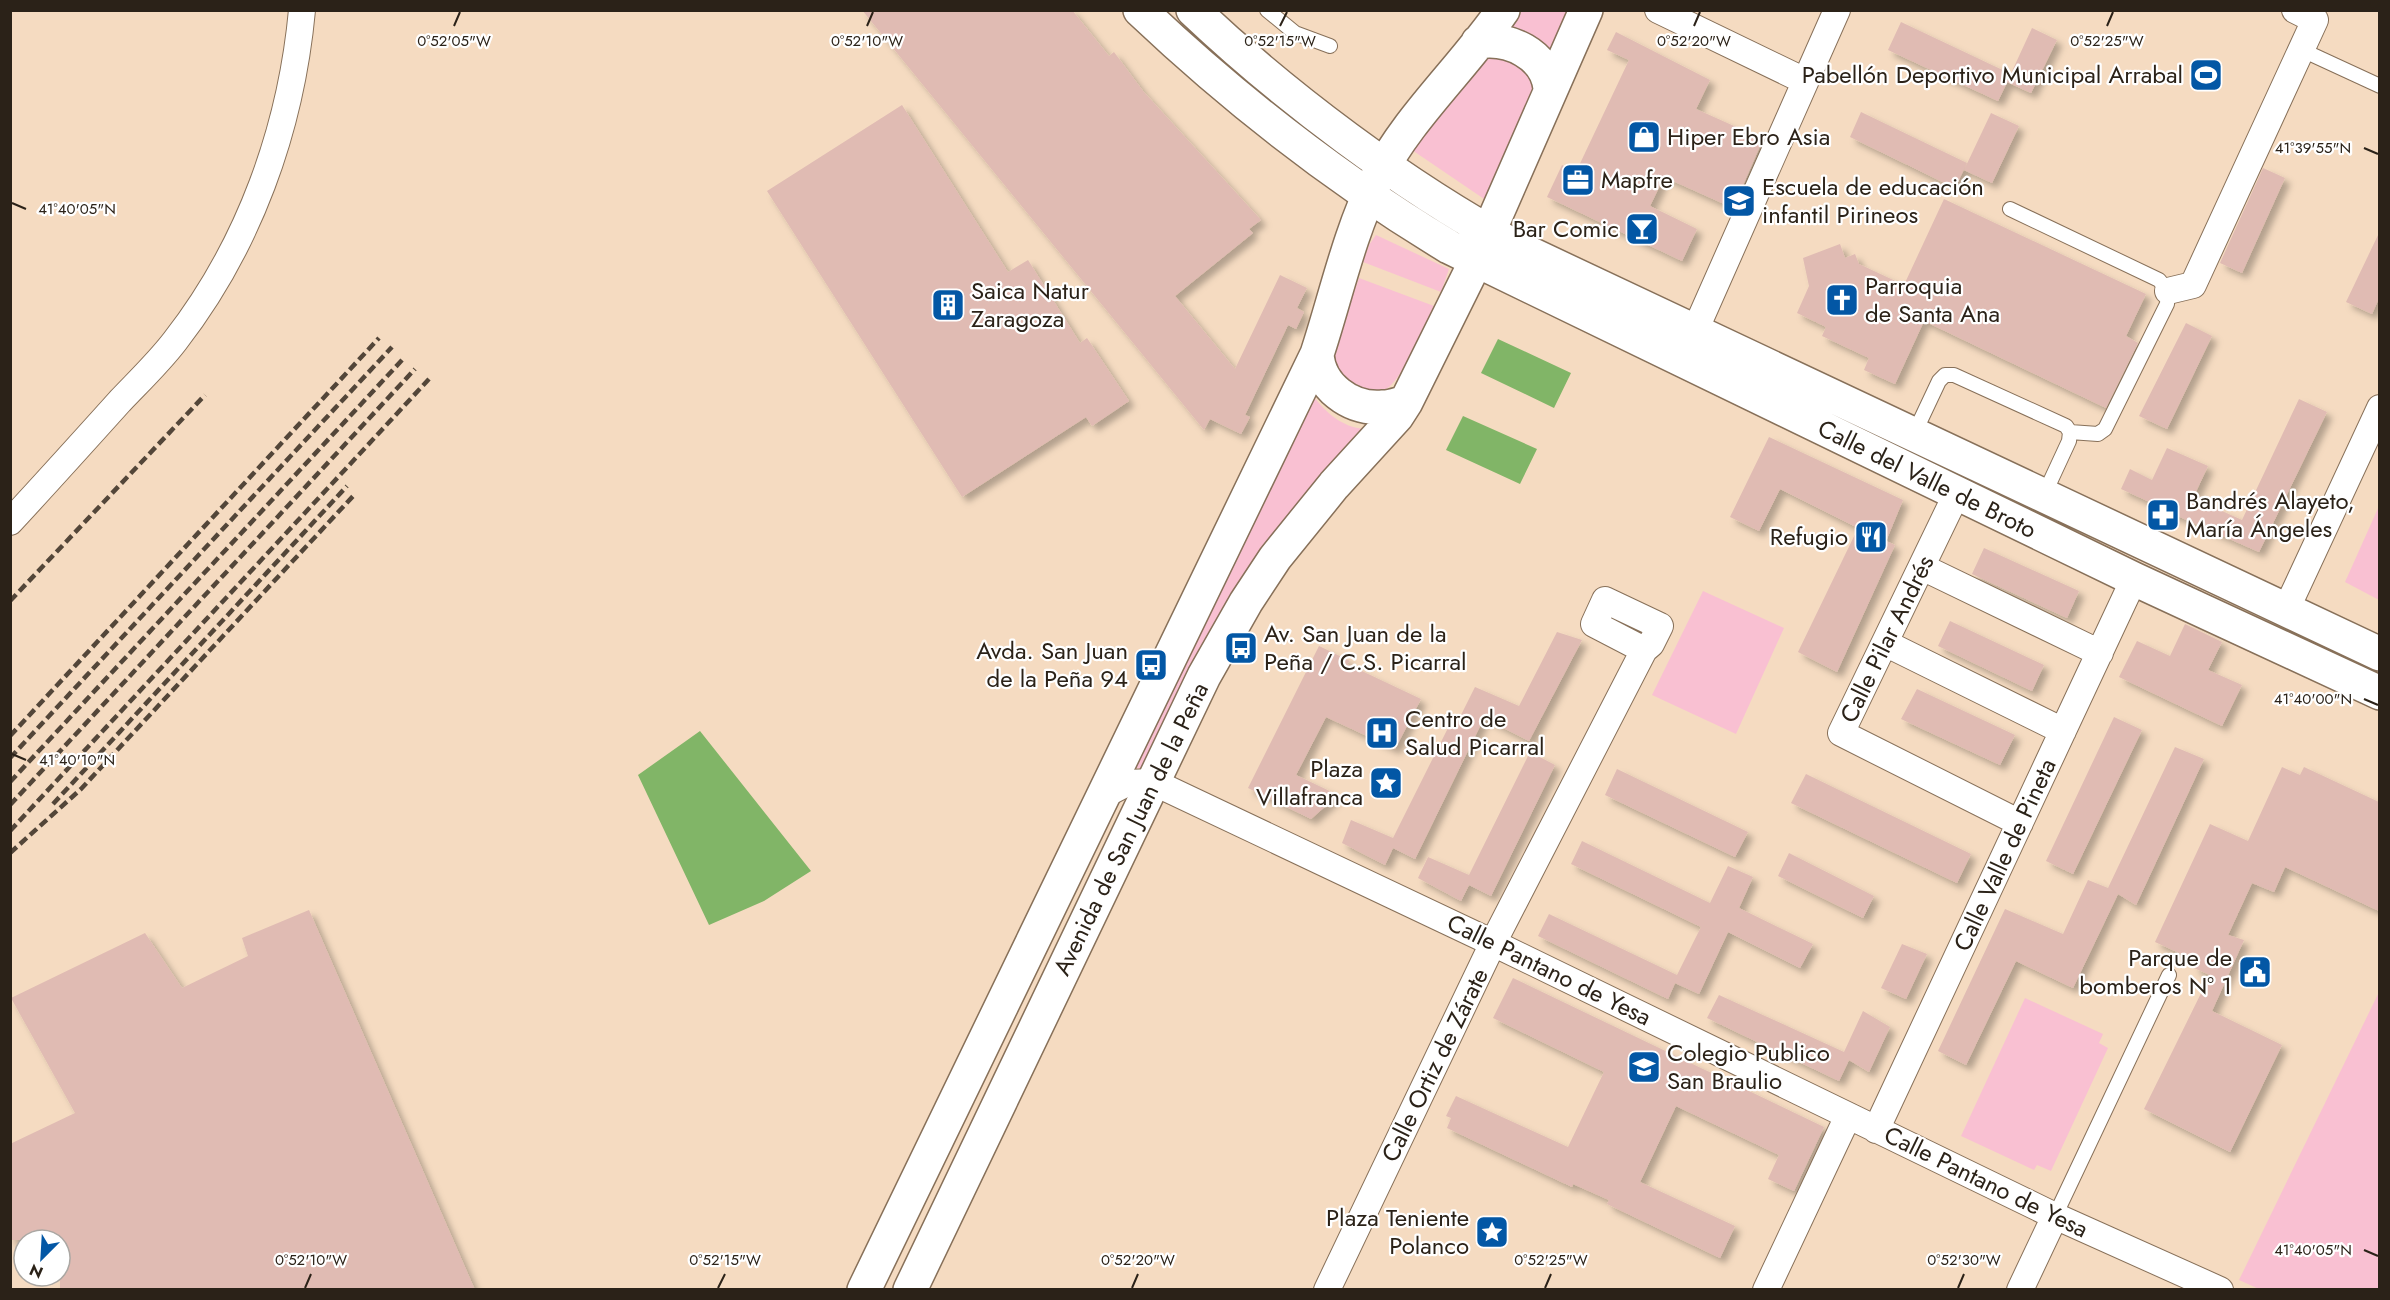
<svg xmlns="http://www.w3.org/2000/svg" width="2390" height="1300" font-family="Jost,sans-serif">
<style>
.green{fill:#f9c0d2}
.water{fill:#81b567}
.building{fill:#e0bbb3;filter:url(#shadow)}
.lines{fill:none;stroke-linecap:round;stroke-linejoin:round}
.lane-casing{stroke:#877059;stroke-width:16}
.street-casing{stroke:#877059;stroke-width:28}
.secondary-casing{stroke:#877059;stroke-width:36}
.primary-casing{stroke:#877059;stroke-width:36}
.lane{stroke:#fff;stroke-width:14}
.street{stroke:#fff;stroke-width:26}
.secondary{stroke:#fff;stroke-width:33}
.primary{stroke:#fff;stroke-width:33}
.rail{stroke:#534639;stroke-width:4.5;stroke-dasharray:9 4.5;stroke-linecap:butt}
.ticks{fill:none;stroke:#2b2218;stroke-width:2}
.labels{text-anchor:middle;stroke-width:4.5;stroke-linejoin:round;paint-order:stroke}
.poi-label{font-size:24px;fill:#2b2218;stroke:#fff;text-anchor:start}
.street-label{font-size:24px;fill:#2b2218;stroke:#fff}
.ticks-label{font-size:15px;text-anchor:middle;fill:#2b2218;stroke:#fff;stroke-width:4.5;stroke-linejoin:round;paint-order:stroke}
</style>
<defs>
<filter id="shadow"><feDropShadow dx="5.5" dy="5.5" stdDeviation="3" flood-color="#0004"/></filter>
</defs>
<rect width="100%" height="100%" fill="#f5dbc1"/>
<path class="green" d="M1518,11H1576L1554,63L1506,33Z
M1480,58C1513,58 1523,63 1539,93L1490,203L1412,150Z
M1376,235L1449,269L1441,292L1363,262L1369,245Z
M1359,278L1434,306C1425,325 1404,375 1389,387C1378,395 1360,391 1350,384C1340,378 1334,363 1334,352C1335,334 1353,297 1359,278Z
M1312,395C1327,413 1341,427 1365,429L1147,769L1123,767Z
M2379,506L2380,600H2379L2345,582Z
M1703,591L1784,628L1736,734L1652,695Z
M2379,992V1289H2259L2239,1280Z
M2025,998L2103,1034L2099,1043L2108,1048L2051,1171L2037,1165L2034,1170L1961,1136Z"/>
<path class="water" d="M1498,339L1571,373L1554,408L1481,373Z
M1463,416L1537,449L1520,484L1446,450Z
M700,731L811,871L764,901L709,925L638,775Z"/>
<path class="building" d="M862,10H1072L1109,56L1114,52L1143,91L1261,220L1249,229L1253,233L1175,296L1235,369L1280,275L1307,288L1297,308L1304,312L1296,329L1288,325L1245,415L1250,417L1241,434L1210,419L1204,430Z
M1901,22L2011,74L1998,101L1888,50Z
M2032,28L2057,40L2031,93L2007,82Z
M1616,32L1710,80L1696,109L1763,139L1733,208L1664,177L1650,206L1697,229L1682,261L1547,197L1562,165L1576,172L1629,60L1607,50Z
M902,105L1008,272L1028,260L1080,343L1087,338L1129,401L1092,426L1086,417L962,497L767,191Z
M1861,112L1967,163L1955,188L1850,137Z
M1991,113L2019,126L1992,183L1964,170Z
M2263,168L2285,178L2242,273L2220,263Z
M1944,199L2146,294L2126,336L2138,343L2106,408L1924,321L1895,384L1864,370L1869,358L1822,336L1826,327L1797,313L1809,286L1803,258L1840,244L1845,258L1855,254L1859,264L1904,285Z
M2379,233V298L2372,314L2346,302Z
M2186,323L2212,336L2167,429L2139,416Z
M2299,399L2327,412L2259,552L2173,514L2167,517L2153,511L2152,503L2121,489L2130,469L2152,480L2167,448L2208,466L2193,498L2242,520Z
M1769,437L1903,500L1886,541L1895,545L1837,672L1798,652L1858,528L1780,489L1759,531L1730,517Z
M1984,548L2079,591L2067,618L1972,574Z
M1950,621L2044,665L2032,691L1938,646Z
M2185,624L2222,642L2208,670L2242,685L2222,726L2119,677L2137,641L2170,656Z
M1557,632L1582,640L1529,741L1484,718L1415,859L1393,848L1385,865L1342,843L1351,820L1393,838L1454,716L1459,719L1475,687L1519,706Z
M1319,646L1350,661L1347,664L1421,699L1395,749L1326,717L1296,775L1338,795L1311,819L1248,788Z
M1917,689L2015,735L2000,765L1901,719Z
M2114,717L2142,730L2073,874L2046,861Z
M2175,747L2204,759L2136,905L2118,894L2073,988L2016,961L1966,1065L1938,1051L2005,909L2063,934L2088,880L2108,888Z
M1530,752L1555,765L1491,896L1469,885L1461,901L1418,878L1428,857L1469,875Z
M2282,767L2300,775L2304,767L2379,802V911L2285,867L2274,892L2252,883L2228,935L2244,940L2212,1011L2282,1045L2230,1152L2144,1109L2210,975L2194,968L2197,961L2155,942L2210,824L2248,841Z
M1617,769L1748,832L1735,857L1605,795Z
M1806,774L1971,854L1957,883L1791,803Z
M1582,841L1710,903L1728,866L1753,877L1739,908L1813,944L1800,968L1728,932L1699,994L1675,983L1668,999L1538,936L1549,914L1677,975L1701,927L1571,864Z
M1789,853L1874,896L1863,918L1778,876Z
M309,910L475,1290H60V1240H10V1144L75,1113L11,998L145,933L182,988L248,956L242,938Z
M1902,944L1927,954L1906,999L1881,988Z
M1513,978L1824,1127L1794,1191L1768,1179L1779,1155L1676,1106L1640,1182L1735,1226L1720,1258L1607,1204L1609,1200L1573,1184L1572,1187L1447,1128L1451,1118L1446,1116L1456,1096L1568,1147L1604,1072L1493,1018Z
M1719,995L1844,1052L1863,1011L1890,1027L1869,1072L1849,1060L1839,1081L1707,1018Z"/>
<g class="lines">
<defs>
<path id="lane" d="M1267,10L1295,33L1330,46
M2302,50L2380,86
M2010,209L2159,280L2168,291L2167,304L2105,429L2098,434L2070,432
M1914,434L1939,381L1945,375H1954L2066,426L2070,432L2069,441L2044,495
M2055,1216L2169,975"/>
<path id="street" d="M1658,10L1805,81
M2168,291L2193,285L2315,20L2295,10
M1694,333L1837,10
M1957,493L1841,733L2020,823
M10,522C47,482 84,441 120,401C139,381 159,362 175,341C249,246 291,129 302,10
M1922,567L2100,653
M2286,610L2380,408
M1885,643L2063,731
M1104,795L1127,783L1153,782L1493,943L2055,1216L2220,1290
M1876,1130L2134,579
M1327,1290L1493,943L1644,650L1651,644L1660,626L1605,600L1594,624L1644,650
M1766,1290L1848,1116
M2020,1290L2055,1216"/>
<path id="secondary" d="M1478,42C1509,37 1546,54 1550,88
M1317,354C1319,386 1350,410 1383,407C1390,407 1398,404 1406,402
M864,1290L1317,354C1336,296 1349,234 1376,180C1407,118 1464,67 1503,10
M910,1290L1204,676L1246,602L1275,558L1334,485L1397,416L1406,402L1476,261L1586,10"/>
<path id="primary" d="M1140,10C1234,99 1338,180 1449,247L2134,579L2380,693
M1193,10C1285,97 1405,187 1516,247L2380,654"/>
</defs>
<use href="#lane" class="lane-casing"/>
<use href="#street" class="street-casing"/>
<use href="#secondary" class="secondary-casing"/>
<use href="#primary" class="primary-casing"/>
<use href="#lane" class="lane"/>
<use href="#street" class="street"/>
<use href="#secondary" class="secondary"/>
<use href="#primary" class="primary"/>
<path class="rail" d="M10,601L205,395
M10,736L379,338
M10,758L392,347
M10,782L403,359
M53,804L347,486
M10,805L415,369
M10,831L429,379
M10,853L81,789L355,494"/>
</g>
<path class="ticks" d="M454,26L460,12M867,26L873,12M1280,26L1287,12M1694,26L1700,12M2107,26L2113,12M2364,148L2378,154M12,203L26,209M2364,699L2378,705M12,754L26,760M2364,1250L2378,1256M305,1288L311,1274M718,1288L725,1274M1132,1288L1138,1274M1545,1288L1551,1274M1958,1288L1964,1274"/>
<defs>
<symbol id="stadium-square" viewBox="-11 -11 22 22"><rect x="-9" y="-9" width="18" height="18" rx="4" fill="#0357a5" stroke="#fff"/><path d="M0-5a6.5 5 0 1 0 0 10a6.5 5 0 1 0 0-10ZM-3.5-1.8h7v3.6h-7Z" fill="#fff"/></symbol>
<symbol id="shop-square" viewBox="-11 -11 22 22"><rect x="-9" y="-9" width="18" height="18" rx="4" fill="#0357a5" stroke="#fff"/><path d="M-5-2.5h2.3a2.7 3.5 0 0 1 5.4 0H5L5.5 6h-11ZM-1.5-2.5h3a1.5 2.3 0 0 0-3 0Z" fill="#fff"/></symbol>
<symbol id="office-square" viewBox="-11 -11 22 22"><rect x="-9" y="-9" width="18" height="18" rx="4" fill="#0357a5" stroke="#fff"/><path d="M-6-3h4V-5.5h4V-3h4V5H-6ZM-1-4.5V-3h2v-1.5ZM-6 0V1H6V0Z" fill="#fff"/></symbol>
<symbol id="school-square" viewBox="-11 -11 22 22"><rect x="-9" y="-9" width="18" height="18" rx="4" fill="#0357a5" stroke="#fff"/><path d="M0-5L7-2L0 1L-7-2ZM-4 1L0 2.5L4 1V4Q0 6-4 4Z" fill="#fff"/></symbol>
<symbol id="bar-square" viewBox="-11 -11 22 22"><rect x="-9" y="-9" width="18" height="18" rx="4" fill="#0357a5" stroke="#fff"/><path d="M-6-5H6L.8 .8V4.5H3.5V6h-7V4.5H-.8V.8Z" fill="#fff"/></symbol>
<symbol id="church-square" viewBox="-11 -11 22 22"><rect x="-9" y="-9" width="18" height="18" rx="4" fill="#0357a5" stroke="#fff"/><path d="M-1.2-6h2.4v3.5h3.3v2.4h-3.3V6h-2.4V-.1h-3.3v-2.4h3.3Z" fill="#fff"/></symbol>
<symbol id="building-square" viewBox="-11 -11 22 22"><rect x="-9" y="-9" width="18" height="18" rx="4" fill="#0357a5" stroke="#fff"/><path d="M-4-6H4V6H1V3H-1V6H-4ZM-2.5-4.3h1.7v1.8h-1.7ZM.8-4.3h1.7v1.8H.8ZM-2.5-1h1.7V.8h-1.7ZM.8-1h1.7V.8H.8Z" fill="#fff"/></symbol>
<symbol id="pharmacy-square" viewBox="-11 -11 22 22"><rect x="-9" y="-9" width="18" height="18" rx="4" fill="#0357a5" stroke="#fff"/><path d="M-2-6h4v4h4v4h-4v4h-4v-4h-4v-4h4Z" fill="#fff"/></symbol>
<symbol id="restaurant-square" viewBox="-11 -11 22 22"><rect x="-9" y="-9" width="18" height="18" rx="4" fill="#0357a5" stroke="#fff"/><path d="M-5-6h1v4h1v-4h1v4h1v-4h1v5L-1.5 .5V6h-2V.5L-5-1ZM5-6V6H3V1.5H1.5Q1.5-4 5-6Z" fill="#fff"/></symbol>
<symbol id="bus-square" viewBox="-11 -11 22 22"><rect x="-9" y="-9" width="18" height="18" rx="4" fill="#0357a5" stroke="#fff"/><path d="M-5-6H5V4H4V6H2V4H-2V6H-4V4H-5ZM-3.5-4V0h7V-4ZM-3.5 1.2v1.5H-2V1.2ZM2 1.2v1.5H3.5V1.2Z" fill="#fff"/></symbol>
<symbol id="hospital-square" viewBox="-11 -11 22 22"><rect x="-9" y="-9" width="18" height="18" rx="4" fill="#0357a5" stroke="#fff"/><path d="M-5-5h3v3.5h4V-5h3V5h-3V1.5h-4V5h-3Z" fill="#fff"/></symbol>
<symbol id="sight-square" viewBox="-11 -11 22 22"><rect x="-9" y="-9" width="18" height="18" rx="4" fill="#0357a5" stroke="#fff"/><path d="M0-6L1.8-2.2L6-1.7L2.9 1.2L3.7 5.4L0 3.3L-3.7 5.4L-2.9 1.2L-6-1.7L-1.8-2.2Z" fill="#fff"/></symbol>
<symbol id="civic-square" viewBox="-11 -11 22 22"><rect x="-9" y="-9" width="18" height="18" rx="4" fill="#0357a5" stroke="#fff"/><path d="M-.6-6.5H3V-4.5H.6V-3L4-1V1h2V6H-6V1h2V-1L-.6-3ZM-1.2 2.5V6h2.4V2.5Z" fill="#fff"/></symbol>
</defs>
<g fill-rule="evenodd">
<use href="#stadium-square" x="2187" y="56" width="38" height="38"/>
<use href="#shop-square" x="1625" y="118" width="38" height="38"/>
<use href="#office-square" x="1559" y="161" width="38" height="38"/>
<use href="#school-square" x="1720" y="182" width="38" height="38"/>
<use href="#bar-square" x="1623" y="210" width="38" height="38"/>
<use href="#church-square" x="1823" y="281" width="38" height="38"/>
<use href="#building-square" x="929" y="286" width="38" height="38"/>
<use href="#pharmacy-square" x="2144" y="496" width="38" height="38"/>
<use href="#restaurant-square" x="1852" y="518" width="38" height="38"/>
<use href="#bus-square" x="1222" y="629" width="38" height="38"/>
<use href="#bus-square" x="1132" y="646" width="38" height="38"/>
<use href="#hospital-square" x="1363" y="714" width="38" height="38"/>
<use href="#sight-square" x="1367" y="764" width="38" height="38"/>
<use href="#civic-square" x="2236" y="953" width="38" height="38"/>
<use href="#school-square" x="1625" y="1048" width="38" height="38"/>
<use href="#sight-square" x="1473" y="1213" width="38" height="38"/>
</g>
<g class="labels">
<g class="poi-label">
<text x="2183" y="83" text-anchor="end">Pabellón Deportivo Municipal Arrabal</text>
<text x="1667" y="145">Hiper Ebro Asia</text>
<text x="1601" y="188">Mapfre</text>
<text x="1762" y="195">Escuela de educación<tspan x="1762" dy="28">infantil Pirineos</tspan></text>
<text x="1619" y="237" text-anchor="end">Bar Comic</text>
<text x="1865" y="294">Parroquia<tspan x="1865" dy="28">de Santa Ana</tspan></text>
<text x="971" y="299">Saica Natur<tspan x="971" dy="28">Zaragoza</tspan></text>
<text x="2186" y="509">Bandrés Alayeto,<tspan x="2186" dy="28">María Ángeles</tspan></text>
<text x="1848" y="545" text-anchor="end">Refugio</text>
<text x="1264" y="642">Av. San Juan de la<tspan x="1264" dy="28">Peña / C.S. Picarral</tspan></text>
<text x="1128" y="659" text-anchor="end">Avda. San Juan<tspan x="1128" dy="28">de la Peña 94</tspan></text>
<text x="1405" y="727">Centro de<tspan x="1405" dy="28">Salud Picarral</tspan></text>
<text x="1363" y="777" text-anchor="end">Plaza<tspan x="1363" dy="28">Villafranca</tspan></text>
<text x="2232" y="966" text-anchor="end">Parque de<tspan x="2232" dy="28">bomberos Nº 1</tspan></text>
<text x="1667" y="1061">Colegio Publico<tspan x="1667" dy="28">San Braulio</tspan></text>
<text x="1469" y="1226" text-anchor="end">Plaza Teniente<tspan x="1469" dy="28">Polanco</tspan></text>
</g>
<g class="street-label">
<text transform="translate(1927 479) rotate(26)" y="8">Calle del Valle de Broto</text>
<text transform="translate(1887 639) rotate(-64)" y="8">Calle Pilar Andrés</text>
<text transform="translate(1131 829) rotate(-64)" y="8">Avenida de San Juan de la Peña</text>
<text transform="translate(2005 855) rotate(-65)" y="8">Calle Valle de Pineta</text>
<text transform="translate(1549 970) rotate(26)" y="8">Calle Pantano de Yesa</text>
<text transform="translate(1435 1065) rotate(-64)" y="8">Calle Ortiz de Zárate</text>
<text transform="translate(1986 1182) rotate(26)" y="8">Calle Pantano de Yesa</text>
</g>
</g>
<g class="ticks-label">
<text x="867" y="46">0°52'10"W</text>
<text x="1280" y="46">0°52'15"W</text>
<text x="1694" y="46">0°52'20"W</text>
<text x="2107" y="46">0°52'25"W</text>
<text x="454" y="46">0°52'05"W</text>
<text x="2313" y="153">41°39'55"N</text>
<text x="77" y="214">41°40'05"N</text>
<text x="2313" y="704">41°40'00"N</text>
<text x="77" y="765">41°40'10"N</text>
<text x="2313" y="1255">41°40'05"N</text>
<text x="311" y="1265">0°52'10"W</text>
<text x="725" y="1265">0°52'15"W</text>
<text x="1138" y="1265">0°52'20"W</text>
<text x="1551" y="1265">0°52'25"W</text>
<text x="1964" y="1265">0°52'30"W</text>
</g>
<rect width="2390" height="1300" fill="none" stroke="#2b2218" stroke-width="24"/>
<g transform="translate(42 1258) rotate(204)"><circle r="28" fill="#ffffff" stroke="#aaa7a3" stroke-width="1.5"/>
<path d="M0-4.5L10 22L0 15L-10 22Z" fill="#0357a5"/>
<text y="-9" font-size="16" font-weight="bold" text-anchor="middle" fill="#2b2218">N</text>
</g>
</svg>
